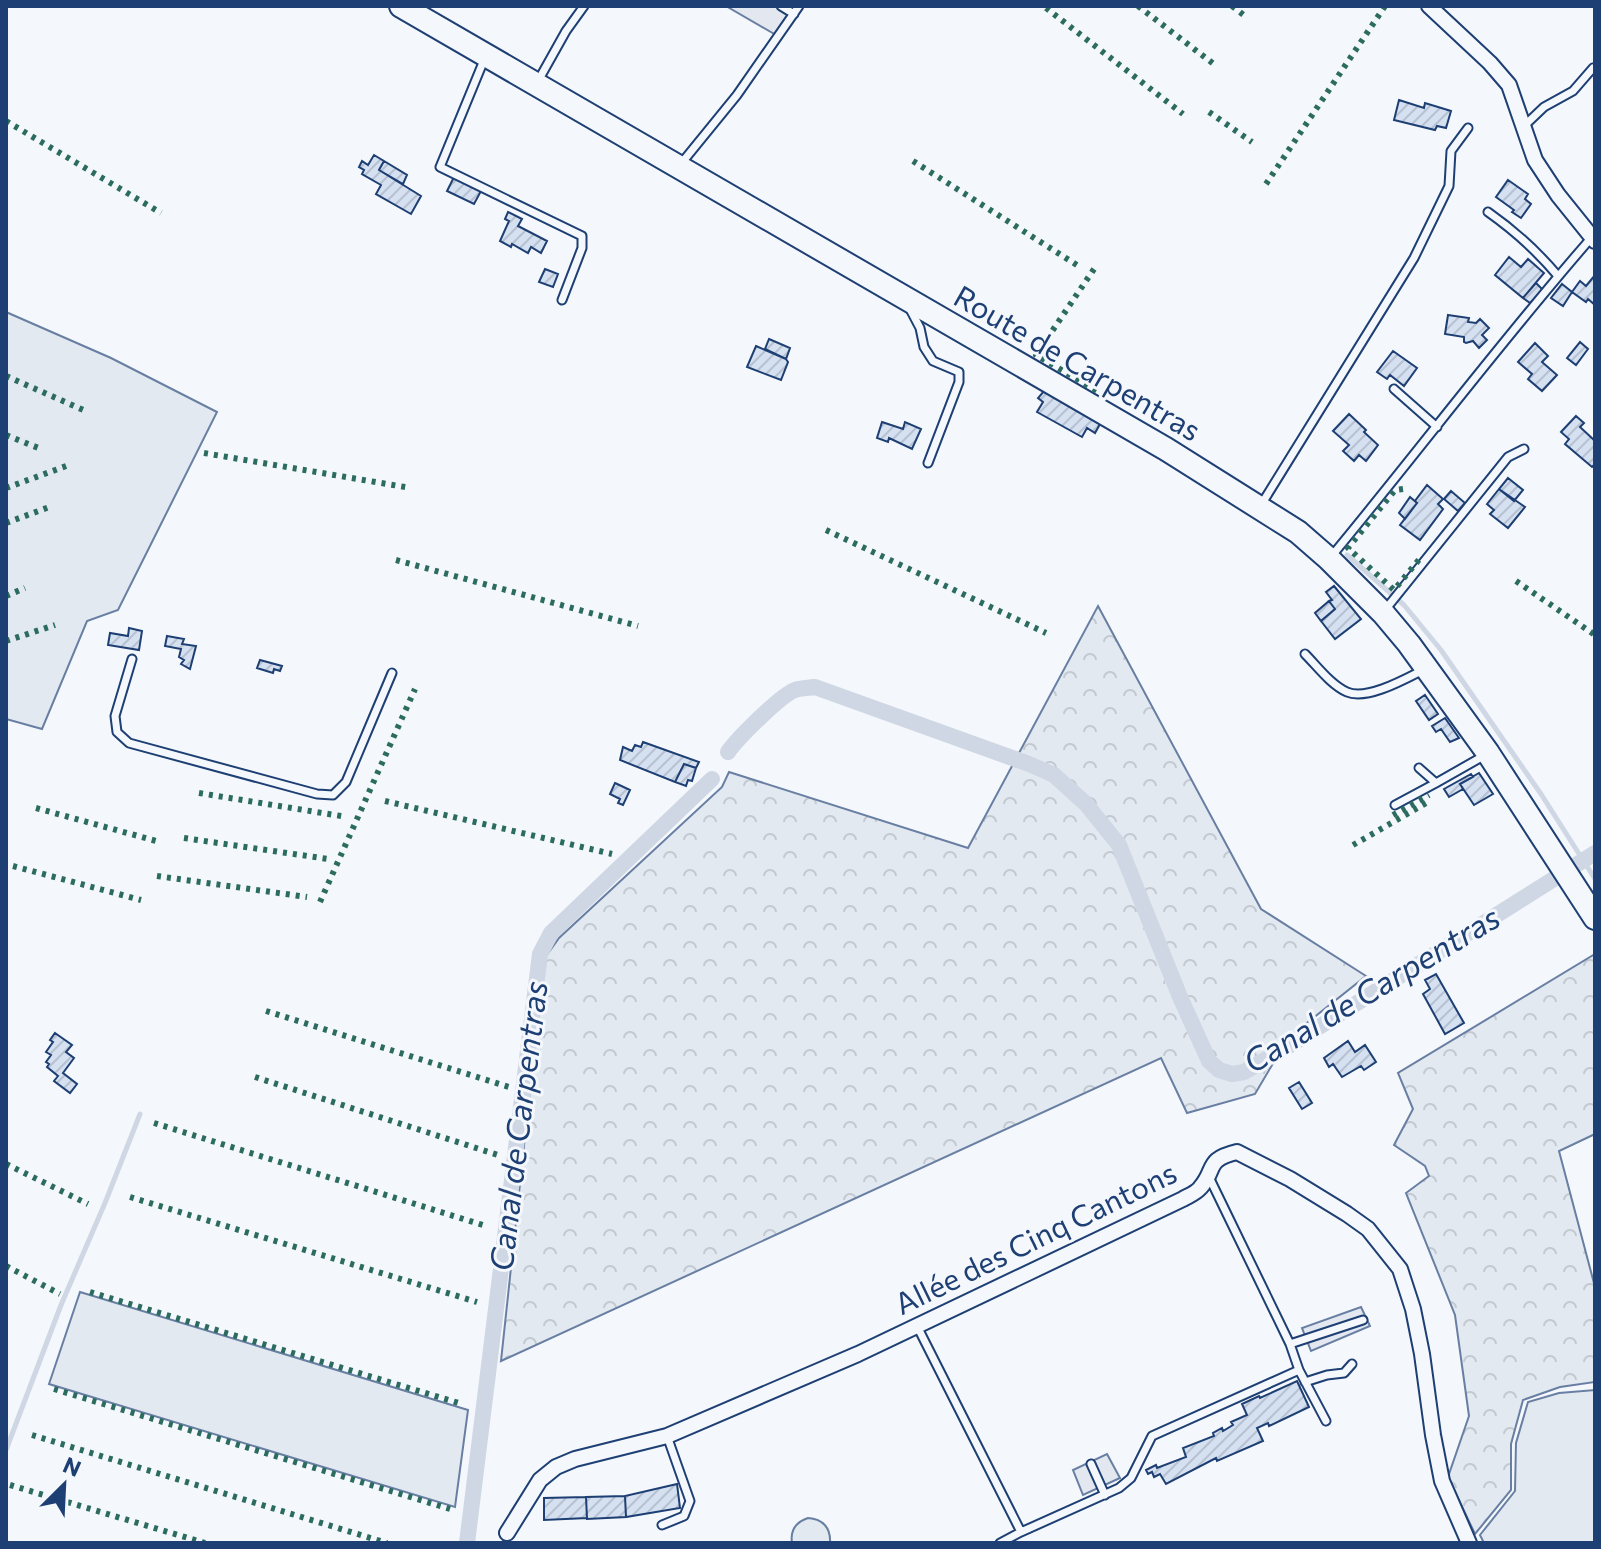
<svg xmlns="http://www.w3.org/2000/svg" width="1601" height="1549" font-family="Commissioner,sans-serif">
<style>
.green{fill:#e3e9f0;stroke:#687fa3;stroke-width:2}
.forest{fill:url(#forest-crowns);stroke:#687fa3;stroke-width:2}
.parking{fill:#e3e8f0;stroke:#687fa3;stroke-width:2}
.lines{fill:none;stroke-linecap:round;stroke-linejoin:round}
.stream{stroke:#cfd7e4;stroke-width:5}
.canal{stroke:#cfd7e4;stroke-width:16}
.building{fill:url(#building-hatch);stroke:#1d3f73;stroke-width:2}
.lane-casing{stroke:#1d3f73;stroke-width:11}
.street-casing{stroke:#1d3f73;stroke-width:18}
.primary-casing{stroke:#1d3f73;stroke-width:26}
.lane{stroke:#f4f7fb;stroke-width:7}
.street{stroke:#f4f7fb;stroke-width:14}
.primary{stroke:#f4f7fb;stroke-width:22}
.hedge{stroke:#2c6c60;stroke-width:6;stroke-dasharray:4 6;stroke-linecap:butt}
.labels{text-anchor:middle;stroke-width:6;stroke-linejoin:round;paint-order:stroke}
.street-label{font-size:30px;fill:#1d3f73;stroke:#f4f7fb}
.water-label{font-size:32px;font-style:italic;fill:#1d3f73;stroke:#f4f7fb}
</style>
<defs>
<pattern id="forest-crowns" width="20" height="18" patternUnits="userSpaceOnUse" patternTransform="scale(2)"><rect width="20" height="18" fill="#e3e9f0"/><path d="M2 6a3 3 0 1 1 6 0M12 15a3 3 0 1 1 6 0" fill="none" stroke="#c2c9d1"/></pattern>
<pattern id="building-hatch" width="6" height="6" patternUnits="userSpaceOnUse" patternTransform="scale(2)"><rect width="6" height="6" fill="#d5e0f0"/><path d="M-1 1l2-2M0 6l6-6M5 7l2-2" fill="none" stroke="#b6c1d1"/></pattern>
</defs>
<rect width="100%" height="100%" fill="#f4f7fb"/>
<path class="green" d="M6,312L111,358L217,412L118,610L87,621L42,729L6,719Z
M80,1292L468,1410L455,1507L49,1384Z
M1595,1390V1543H1484L1480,1535L1515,1491L1516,1443L1528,1402L1559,1393Z
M808,1518C823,1519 831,1528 830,1543H792C790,1530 796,1522 808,1518Z"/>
<path class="forest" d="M1098,606L1261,909L1366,976L1288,1038L1255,1094L1187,1113L1161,1058L501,1361L544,959L559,938L722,787L729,772L968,848Z
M1595,954V1134L1559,1151L1595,1287V1382L1560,1387L1523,1400L1511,1444V1490L1475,1534L1448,1477L1469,1416L1455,1315L1406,1193L1429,1176L1425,1166L1394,1145L1413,1109L1398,1073Z"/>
<path class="parking" d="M726,6H793L776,35Z
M1361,1307L1370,1326L1311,1351L1302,1328Z
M1107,1454L1120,1478L1083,1495L1073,1470Z"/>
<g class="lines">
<path class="stream" d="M1347,555L1404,605L1441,650L1541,794L1595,879
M6,1450L61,1305L105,1203L140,1114"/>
<path class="canal" d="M728,752C738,738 781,695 795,690C801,688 809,688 815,687L1029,764L1054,775L1086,804L1119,845L1180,997L1209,1061L1219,1070L1232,1074L1244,1072L1292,1044L1595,853
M467,1543L540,954L551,933L712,779"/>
</g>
<path class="building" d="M1399,100L1424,108L1425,103L1451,111L1446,128L1437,126L1435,130L1394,120Z
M374,155L384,161L379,170L421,196L411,214L376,194L381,185L362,174L364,170L359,167L362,161L368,165Z
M384,161L407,175L403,184L379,170Z
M454,177L481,191L474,204L447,191Z
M1508,180L1528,194L1525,199L1531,204L1521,218L1512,212L1514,210L1496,197Z
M508,212L522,219L518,226L547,241L541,253L531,247L528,253L512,244L511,247L500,241L509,221L505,219Z
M1509,257L1521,267L1528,259L1544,273L1523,298L1495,275Z
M545,269L558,274L553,287L539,282Z
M1595,275V305L1588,299L1586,302L1572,292L1580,281L1586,286Z
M1536,283L1543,290L1530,303L1523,298Z
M1562,284L1572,292L1563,306L1551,298Z
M1448,315L1469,318L1468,322L1476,323L1480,319L1489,328L1482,335L1487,340L1479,348L1473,341L1466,343L1464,342V337L1445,334Z
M769,339L790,348L786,359L765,349Z
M1580,342L1588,349L1576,365L1567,358Z
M1535,343L1548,356L1542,362L1557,375L1542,391L1528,379L1532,374L1518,362Z
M756,346L786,359L788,362L781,380L747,367Z
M1393,351L1417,368L1404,386L1390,375L1387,379L1377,372Z
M1044,391L1100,424L1095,433L1087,428L1082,437L1037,412L1043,402L1038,398Z
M1349,414L1366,430L1364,432L1378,445L1366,461L1359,455L1354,461L1343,451L1349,445L1333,431Z
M1576,416L1584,423L1580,427L1595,441V464L1592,467L1565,444L1569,439L1561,432Z
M882,422L903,429L905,422L921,429L912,449L889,438L888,442L877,438Z
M1508,478L1523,490L1514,501L1499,489Z
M1427,485L1443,499L1438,504L1443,509L1420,540L1400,525L1417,503L1415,501Z
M1499,489L1525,507L1508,528L1490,514L1494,510L1487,504Z
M1451,491L1465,503L1458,511L1444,499Z
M1410,497L1417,503L1405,519L1399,513Z
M1334,586L1361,619L1335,639L1321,621L1335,609L1329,601L1332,600L1326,592Z
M1329,601L1335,609L1321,621L1315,613Z
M129,628L142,631L139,650L108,645L110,633L128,636Z
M167,636L184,639L182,644L196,646L190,669L181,664L184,660L179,657L181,649L165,646Z
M260,660L282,666L280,671L274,669L273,673L257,668Z
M1425,695L1438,714L1429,720L1416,701Z
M1445,718L1459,738L1450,742L1441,729L1436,732L1432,726Z
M643,742L699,762L696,768L684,764L675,782L620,760L623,747L632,751L635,745L641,747Z
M684,764L696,768L692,781L688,780L686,786L675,782Z
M1479,773L1493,794L1474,805L1460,784Z
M1471,774L1473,777L1460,784L1463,789L1449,797L1444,789Z
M615,783L630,790L623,805L618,803L620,799L610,794Z
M1436,974L1464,1023L1445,1034L1423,994L1430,989L1425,980Z
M55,1033L72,1045L66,1052L74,1058L63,1073L77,1084L70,1093L54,1081L58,1076L47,1067L49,1064L46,1062L51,1055L46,1052L53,1042L50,1040Z
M1348,1041L1355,1052L1365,1045L1376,1062L1364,1070L1361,1066L1342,1077L1333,1064L1329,1067L1324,1058Z
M1299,1082L1312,1103L1302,1109L1289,1088Z
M1297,1381L1309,1407L1269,1426L1268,1423L1257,1428L1263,1441L1217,1461L1216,1458L1166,1484L1160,1474L1154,1477L1152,1472L1148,1474L1146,1470L1156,1465L1157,1468L1186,1457L1183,1448L1214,1436L1213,1433L1222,1428L1223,1431L1233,1425L1231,1422L1247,1415L1242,1404L1259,1396L1260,1398Z
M677,1484L680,1508L626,1517L625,1496Z
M625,1496L626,1517L587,1519L586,1497Z
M586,1497L587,1518L544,1520V1498Z"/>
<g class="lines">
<defs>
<path id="lane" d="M781,6L794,14
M484,60L440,167L582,236V248L562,300
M538,81L566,31L584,6
M1523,127L1544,107L1573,91L1593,68
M680,165L737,95L799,6
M1488,212C1515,231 1537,251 1558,276
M910,309L920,328L924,347L933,361L959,372V382L928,463
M1394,389L1437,427
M1261,505L1414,258L1449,186L1451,151L1468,128
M1330,558C1418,452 1501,341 1592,237
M1385,610L1508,457L1524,449
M1305,654C1317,666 1331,685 1347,692C1367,701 1407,678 1425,669
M132,659L115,716L117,732L129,743L317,794L333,795L346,782L392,673
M1419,768L1436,783L1487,754
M1395,805L1436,783
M1209,1177L1290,1344L1363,1320
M917,1326L1021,1532L1000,1543
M1299,1370L1326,1421
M1305,1382L1327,1375L1344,1373L1352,1364
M1091,1464L1105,1495
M662,1525L684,1516L690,1501L667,1436
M1021,1532L1119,1488L1131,1478L1152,1436L1299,1370L1290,1344"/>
<path id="street" d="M1429,6L1490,63L1509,85L1535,160L1558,195L1595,241
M507,1533L540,1480L556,1467L575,1459L667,1436L858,1354L1183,1199C1188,1196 1196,1193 1200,1188C1217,1169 1204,1160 1237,1152L1290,1179L1347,1214L1368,1229L1400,1269L1413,1309L1422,1354L1433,1435L1442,1481L1469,1543"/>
<path id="primary" d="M401,6L1166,449L1298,532L1329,559L1383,613L1409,644L1488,753L1595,918"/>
</defs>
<use href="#lane" class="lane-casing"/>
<use href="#street" class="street-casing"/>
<use href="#primary" class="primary-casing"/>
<use href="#lane" class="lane"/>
<use href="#street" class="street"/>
<use href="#primary" class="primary"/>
<path class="hedge" d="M1138,6L1215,65
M1232,6L1245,16
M1046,8L1183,114
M1209,112L1252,142
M6,121L161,213
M913,161L1080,267
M1266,184L1385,6
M1094,269L1036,355L1104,395
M6,376L88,412
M6,435L41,449
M204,453L411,488
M6,488L69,465
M1403,489L1395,490L1348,548L1394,590L1422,556
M6,523L52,506
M826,530L1046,633
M396,560L638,626
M1516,581L1595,635
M6,596L25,588
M6,641L55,625
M199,793L347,817
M385,801L612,854
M36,808L160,842
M1393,815L1429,795
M184,838L328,859
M1353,845L1428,802
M13,866L141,900
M157,876L307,897
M320,902L415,689
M266,1011L509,1087
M255,1077L498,1155
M154,1123L486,1226
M6,1164L88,1204
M130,1197L477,1302
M6,1266L60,1294
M90,1292L462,1404
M54,1389L450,1509
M32,1435L387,1543
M10,1485L205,1543"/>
</g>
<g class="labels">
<g class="street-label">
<text transform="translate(1077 364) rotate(30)" y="10">Route de Carpentras</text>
<text transform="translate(1036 1239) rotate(-26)" y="10">Allée des Cinq Cantons</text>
</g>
<g class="water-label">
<text transform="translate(1372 990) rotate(-31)" y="11">Canal de Carpentras</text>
<text transform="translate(519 1126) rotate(-83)" y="11">Canal de Carpentras</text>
</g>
</g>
<rect width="1601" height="1549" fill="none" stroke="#1d3f73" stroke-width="16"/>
<g transform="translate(64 1485) rotate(24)" stroke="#f4f7fb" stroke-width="6" paint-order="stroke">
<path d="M0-6L14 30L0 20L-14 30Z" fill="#1d3f73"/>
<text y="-12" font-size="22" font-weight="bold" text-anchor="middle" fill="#1d3f73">N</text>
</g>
</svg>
